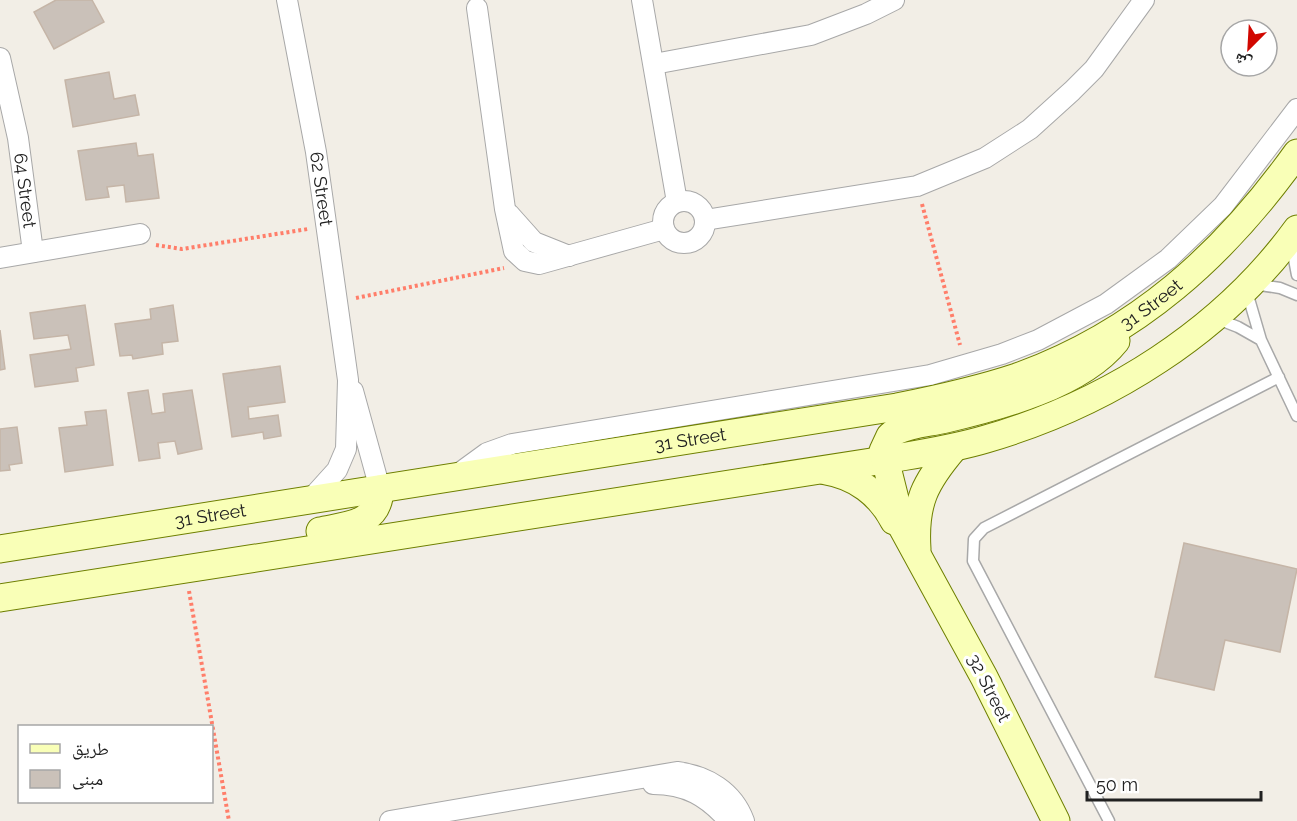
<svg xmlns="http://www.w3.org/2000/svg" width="1297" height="821" font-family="Raleway,'Noto Naskh Arabic',sans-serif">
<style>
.building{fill:#cac1b9;stroke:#c5b5a7;stroke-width:1.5}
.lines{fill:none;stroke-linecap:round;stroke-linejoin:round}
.lane-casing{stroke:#a8a8a8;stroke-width:13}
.street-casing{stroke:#a8a8a8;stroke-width:22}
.secondary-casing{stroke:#6e7f00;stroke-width:29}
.path{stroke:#ff7e6a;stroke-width:4;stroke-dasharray:3 3;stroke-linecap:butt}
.lane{stroke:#fff;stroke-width:10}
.street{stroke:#fff;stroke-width:20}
.secondary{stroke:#f9ffb7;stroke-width:27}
.labels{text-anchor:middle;stroke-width:6;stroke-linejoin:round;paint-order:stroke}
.street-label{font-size:18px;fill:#212121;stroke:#fff}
</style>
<rect width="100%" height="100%" fill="#f2eee6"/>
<path class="building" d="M56,0H92L104,22L54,49L34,12Z
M109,72L114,99L135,95L139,115L73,127L65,80Z
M136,143L138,156L153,154L159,198L126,202L124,185L107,187L109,197L86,200L78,151Z
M85,305L94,365L76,368L78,381L35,387L30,355L71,349L68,335L34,339L30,313Z
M173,305L178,341L162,343L163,354L133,359L132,355L120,356L115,324L151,319L150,309Z
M0,330L5,369L0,370Z
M280,366L285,402L248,407L249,419L278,415L281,436L264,439L263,432L232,437L223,374Z
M148,390L152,414L165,412L163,394L192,390L202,449L178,454L175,441L158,443L160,458L139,461L128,393Z
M106,410L113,465L65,472L59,428L87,425L85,412Z
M17,427L22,463L9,465L10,470L0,471V429Z
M1184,543L1297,569L1280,652L1225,640L1214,690L1155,677Z"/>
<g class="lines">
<defs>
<path id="lane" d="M1291,243L1297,275
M1253,284L1280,288L1297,295
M1247,292L1261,340L1297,416
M1215,318L1238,327L1261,340
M1109,821L973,561L974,539L984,528L1279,377"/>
<g id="street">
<path id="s1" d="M287,0L316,152L348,380L346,449L337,470L309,501"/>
<path d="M642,0L677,202"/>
<path d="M477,8L505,209L514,251L525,261L539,264L664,229"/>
<path id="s2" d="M0,58L18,138L33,252"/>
<path d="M654,64L811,35L866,14L894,0"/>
<circle cx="684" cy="222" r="21"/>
<path d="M509,214L534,242L569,256"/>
<path d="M705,220L917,186L985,158L1030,129L1072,91L1094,69L1144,0"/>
<path d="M0,258L140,234"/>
<path d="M353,391L380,489"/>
<path d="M454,477L487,453L512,444L930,375L1002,354L1038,340L1106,304L1168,259L1223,206L1297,109"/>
<path d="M653,784C686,784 707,796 729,821"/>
<path d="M390,821L677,772C707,776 733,791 744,821"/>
</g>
<g id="secondary">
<path d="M826,471C856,476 880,494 894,521"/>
<path d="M320,531C347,525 379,525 380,489"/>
<path id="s3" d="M0,549L897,407C937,399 978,390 1017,377C1137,334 1224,255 1297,153"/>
<path d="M917,549C914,503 925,482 954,448"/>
<path d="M0,598L884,460C918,454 953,449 986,439C1107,404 1222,332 1297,229"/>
<path d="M1056,821L984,677L902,527L883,451L890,436L896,431C911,424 929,423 946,419C998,407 1081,385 1116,341"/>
</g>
</defs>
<use href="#lane" class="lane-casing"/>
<use href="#street" class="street-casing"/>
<use href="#secondary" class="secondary-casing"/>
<path class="path" d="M922,204L960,345
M156,245L182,249L308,229
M356,298L504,268
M189,591L229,821"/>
<use href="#lane" class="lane"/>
<use href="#street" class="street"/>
<use href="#secondary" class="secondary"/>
</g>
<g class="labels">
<g class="street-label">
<text dy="6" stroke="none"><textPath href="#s1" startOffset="192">62 Street</textPath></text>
<text dy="6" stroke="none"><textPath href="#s2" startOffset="135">64 Street</textPath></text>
<text dy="6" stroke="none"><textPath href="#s3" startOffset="1185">31 Street</textPath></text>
<text dy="6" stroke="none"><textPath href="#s3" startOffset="699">31 Street</textPath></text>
<text dy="6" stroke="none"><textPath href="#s3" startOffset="213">31 Street</textPath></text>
<text transform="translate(989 688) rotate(63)" y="6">32 Street</text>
</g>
</g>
<rect x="18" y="725" width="195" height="78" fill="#ffffff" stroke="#a6a6a6" stroke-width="1.5"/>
<rect x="30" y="744" width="30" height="9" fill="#f9ffb7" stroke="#a6a6a6" stroke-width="1.5"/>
<text x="72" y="755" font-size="18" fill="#212121">طريق</text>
<rect x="30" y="770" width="30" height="18" fill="#cac1b9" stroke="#a6a6a6" stroke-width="1.5"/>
<text x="72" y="785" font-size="18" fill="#212121">مبنى</text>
<g transform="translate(1249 48) rotate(204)"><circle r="28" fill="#ffffff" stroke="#a6a6a6" stroke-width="1.5"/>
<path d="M0-4.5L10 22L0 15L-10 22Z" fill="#d10700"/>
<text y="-9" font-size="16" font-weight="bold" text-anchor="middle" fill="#212121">ش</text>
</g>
<path d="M1087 791v9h174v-9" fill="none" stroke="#212121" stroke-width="3"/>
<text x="1096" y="791" font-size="18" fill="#212121" stroke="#ffffff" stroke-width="4.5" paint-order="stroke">50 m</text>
</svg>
